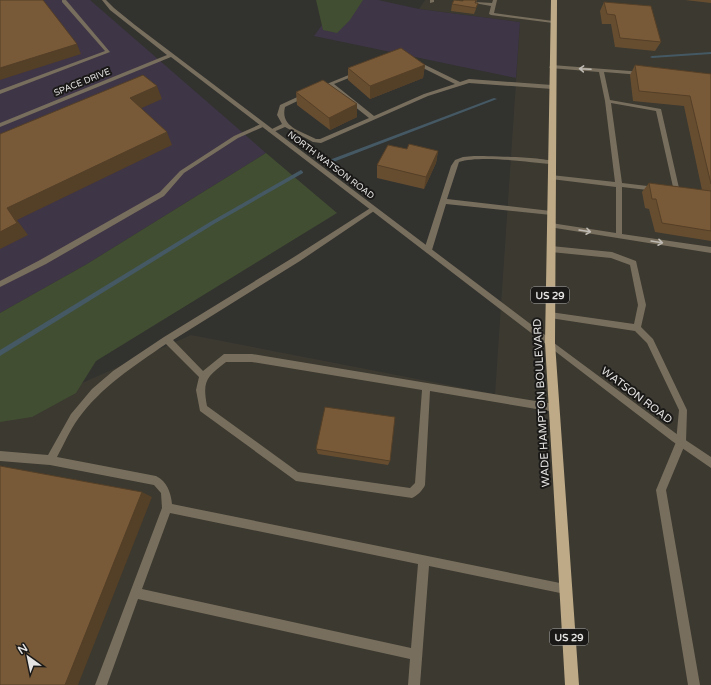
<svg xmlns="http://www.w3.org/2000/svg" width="711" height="685" font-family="'Varela Round',sans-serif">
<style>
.built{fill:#3b3930}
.industrial{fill:#3e3546}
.green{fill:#414e31}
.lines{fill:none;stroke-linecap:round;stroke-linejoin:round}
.stream{fill:#455964;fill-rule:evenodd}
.service{fill:#786e5d;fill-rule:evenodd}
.minor{fill:#786e5d;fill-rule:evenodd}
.tertiary{fill:#786e5d;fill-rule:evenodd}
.primary{fill:#beaa87;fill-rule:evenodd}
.wall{fill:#674d30}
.shaded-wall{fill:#543f27}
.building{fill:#785a38;stroke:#543f27}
.oneway{stroke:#bfbbb4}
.labels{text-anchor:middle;stroke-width:4;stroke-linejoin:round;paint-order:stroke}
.far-street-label{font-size:9px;fill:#e5e4e3;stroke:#1a1918}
.shield{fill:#1a1918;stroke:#a8a7a6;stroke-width:1}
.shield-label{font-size:10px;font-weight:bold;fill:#e5e4e3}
.street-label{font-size:11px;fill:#e5e4e3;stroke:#1a1918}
</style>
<rect width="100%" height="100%" fill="#32322f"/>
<path class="built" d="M425,0H711V685H0V419L191,335L495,394L520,22L419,9Z"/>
<path class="industrial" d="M17,0H90L266,153L87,264L0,313V5Z
M340,0H378L419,9L520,22L516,78L314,36Z"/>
<path class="green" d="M316,0H363L350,20L337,33L323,30Z
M266,153L337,213L96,361L76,393L32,417L0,422V313L87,264Z"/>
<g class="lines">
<path class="stream" d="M711,52V54L652,58L650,57L652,56Z
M494,98L497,99L328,164H324V162Z
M301,170L303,172V173L214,224L0,356V350L210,222Z"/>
<path class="service" d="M62,0H66L110,52L0,94V90L105,51L62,2Z
M430,0H434V2L430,3Z
M493,0H497L494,13L553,21L555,22L553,23L491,15L489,14L491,6L474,3L476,2L492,3Z
M415,60L460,82L469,79L552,85L555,87L552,89L469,83L428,96L321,143L313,142L285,127L271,133L268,131L282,124L277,115L280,105L306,93L308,94V96L285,107C280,127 301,131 316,139H320L369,118L329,86L320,90L317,88L356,72L361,73L334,84L374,116L424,94L455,84L413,63V61Z
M552,65L643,72L644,73L641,75L604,72L610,100L661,109L679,188C676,192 668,194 664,190L665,188L673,187L656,111L611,103L622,183L656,187L659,189L656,191L622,187V234L711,247V253L549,227V223H551L616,233V187L551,179L548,177L551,175L615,182L605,101L599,72L550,68L549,67Z
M263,123L265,124V126L238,138L184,173L164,196L46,264L0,287V281L40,260L160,192L180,171L234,136Z
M474,156C486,156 547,157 554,162L551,164C527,162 481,155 459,162L447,199L551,211L554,213L551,215L446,204L432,250L428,253L426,252L424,250L451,166L455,160L463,157Z
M372,207H374L377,209L300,261L173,340L203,371L224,354H252L554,404L557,405L558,408L557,411L554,412L430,391L425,485C423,490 417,496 412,498L296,481L200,411L196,390L199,377L166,344C134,366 101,387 78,419C70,430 64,444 57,457L156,476C167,481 171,493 172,504L565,584L569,585L570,589L569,593L565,594L429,566L420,685H408L410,659L138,599L107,685H95L162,508L161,493L154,485L50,465L0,461V451L48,455L71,414L92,389L113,371L164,337L294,257ZM226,362H252L422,390L415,483L410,488L298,472L207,406C202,380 207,377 226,362ZM170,513L418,564L411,648L142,589Z
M551,246L612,252L636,261L646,305L641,327L653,339L687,410L686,442L666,490L700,685H688L656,490L676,442L679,410L647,343L635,331L550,318L547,317L546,315L547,313L550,312L634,324L638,305L630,265L611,258L551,252L547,249Z"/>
<path class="minor" d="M102,0H106L114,8L135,25L553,341L554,343L553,345L550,346L547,345L171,57L0,127V123L167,55L110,10Z"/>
<path class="tertiary" d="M550,340L678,435L711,457V468L672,441L547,345L546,343L547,341Z"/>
<path class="primary" d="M551,0H557L555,343L579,685H565L545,343Z"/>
</g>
<path class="wall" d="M477,0L476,3V9L474,14L451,11L452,4L463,1Z
M685,0H711V3Z
M604,2L661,42L655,51L615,47L611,24H602L600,11Z
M425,65L423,78L370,99L348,80V68Z
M635,65L711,74V241L655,232L649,209L645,208L642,192L649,183L702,190L684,106L633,101L630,75Z
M296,92L357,117L330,130L297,105Z
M407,149L438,151L436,163L424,189L377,178V165Z
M316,449L390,461L388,465L318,454Z"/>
<path class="shaded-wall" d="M77,44L81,54L0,80V68Z
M425,65L423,78L370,99V86Z
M157,86L162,99L135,111L130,98Z
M357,104V117L330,130L329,118Z
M167,132L172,145L17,220L28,235L0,249V232L7,208Z
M438,151L436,163L424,189L426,177Z
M142,492L152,497L78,685H65Z"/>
<path class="building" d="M0,0H43L77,44L0,68Z
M454,0L463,1V0H476L475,3H478L476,8L452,4Z
M604,2L651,6L661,42L620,38L615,15L607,14Z
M401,48L425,65L370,86L348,68Z
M635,65L711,74V184L690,96L639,91Z
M143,75L157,86L130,98L167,132L7,208L17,223L0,232V134Z
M323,80L357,104L329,118L296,92Z
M409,144L438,151L426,177L377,165L388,145L407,149Z
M649,183L711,191V231L662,223L656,199H652Z
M325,407L395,417L390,461L316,449Z
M0,466L142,492L65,685H0Z"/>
<defs><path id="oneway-shaft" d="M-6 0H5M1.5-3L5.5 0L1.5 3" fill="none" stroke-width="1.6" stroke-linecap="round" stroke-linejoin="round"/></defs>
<g class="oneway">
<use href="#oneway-shaft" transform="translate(585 69) rotate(-177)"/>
<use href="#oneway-shaft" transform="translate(585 231) rotate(9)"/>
<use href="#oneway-shaft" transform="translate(657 242) rotate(9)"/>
</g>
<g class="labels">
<g class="far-street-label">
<text transform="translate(82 82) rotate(-22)" y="3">SPACE DRIVE</text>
<text transform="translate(331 165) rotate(37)" y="3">NORTH WATSON ROAD</text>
</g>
<g class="shield">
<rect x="531" y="287" width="38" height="16" rx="3"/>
<rect x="550" y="629" width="38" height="16" rx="3"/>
</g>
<g class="shield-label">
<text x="550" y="299">US 29</text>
<text x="569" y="641">US 29</text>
</g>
<g class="street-label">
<text transform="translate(637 395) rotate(37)" y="4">WATSON ROAD</text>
<text transform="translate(541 403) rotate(-93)" y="4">WADE HAMPTON BOULEVARD</text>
</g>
</g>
<g transform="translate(28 657) rotate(327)" stroke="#1a1918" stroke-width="3" paint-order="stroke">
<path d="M0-3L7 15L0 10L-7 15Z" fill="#e5e4e3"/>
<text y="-6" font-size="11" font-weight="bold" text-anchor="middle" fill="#e5e4e3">N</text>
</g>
</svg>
